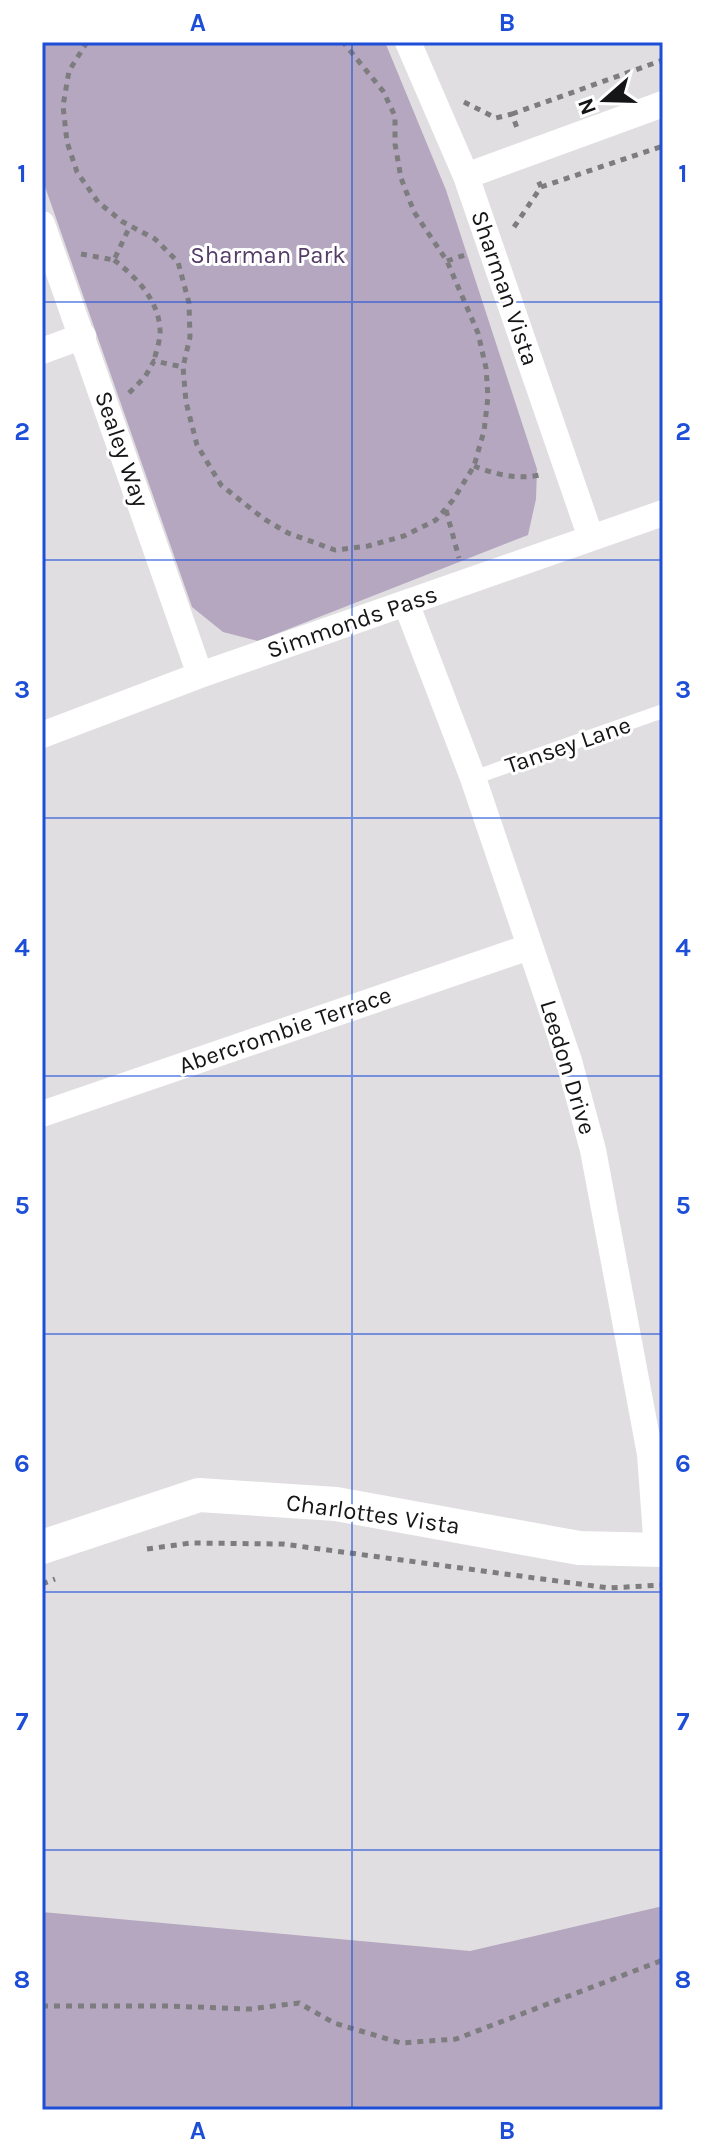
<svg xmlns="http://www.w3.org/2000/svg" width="705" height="2152" font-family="Karla,sans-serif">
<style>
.green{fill:#b5a7c0}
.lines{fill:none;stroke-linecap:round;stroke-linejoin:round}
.path{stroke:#7d7c7e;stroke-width:5;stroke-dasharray:6 6;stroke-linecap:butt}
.service{stroke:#fff;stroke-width:14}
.minor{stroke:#fff;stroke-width:26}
.tertiary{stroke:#fff;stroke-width:34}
.grid{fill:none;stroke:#1d4ed8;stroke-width:2;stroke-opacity:0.55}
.labels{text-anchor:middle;stroke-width:6;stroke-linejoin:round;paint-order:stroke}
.park-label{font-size:24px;fill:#553c67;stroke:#fff}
.street-label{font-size:24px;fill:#151416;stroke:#fff}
.neatline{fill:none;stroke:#1d4ed8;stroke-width:3}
.grid-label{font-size:26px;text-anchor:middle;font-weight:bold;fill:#1d4ed8}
</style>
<rect width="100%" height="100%" fill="#e0dee1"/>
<path class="green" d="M42,42H385L446,190L537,469L536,499L528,535L258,641L223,632L192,607L42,178Z
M663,1906V2110H42V1912L470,1951Z"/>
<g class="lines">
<path class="path" d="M87,42L69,71L63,106L67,142L77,172L98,202L123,222L155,239L178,262L189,303L190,337L183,367L186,402L197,445L221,485L264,519L288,533L335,550L368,546L404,536L436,520L453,500L474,466L484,431L488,397L486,368L478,333L447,261L414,212L401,178L395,144V116L383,91L343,42
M464,102L496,118L512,114L517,128
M512,114L663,60
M541,187L663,146
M514,227L541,187L537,178
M81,254L114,260L130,226
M114,260C136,277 158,299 160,329C161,339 156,351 154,361
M447,261L465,255
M129,393L145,377L154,361L183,367
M474,466C494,474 521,481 543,474
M446,510L459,558
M147,1549L191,1543L283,1544L609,1588L663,1585
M42,1584L55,1579
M42,2006H168L249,2009L299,2003L334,2023L401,2043L456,2039L663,1960"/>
<path class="service" d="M473,778L663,711"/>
<path class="minor" d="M408,42L466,176L591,538
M466,176L663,104
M42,224L200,675
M42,351L83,336
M406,603L473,778L569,1061L593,1150L650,1454L657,1550
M42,735L200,675L663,513
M42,1114L529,947"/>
<path class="tertiary" d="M42,1547L199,1495L336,1504L579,1548L663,1550"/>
</g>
<path class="grid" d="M352,42V2110M42,302H663M42,560H663M42,818H663M42,1076H663M42,1334H663M42,1592H663M42,1850H663"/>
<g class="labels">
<g class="park-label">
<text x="268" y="263">Sharman Park</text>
</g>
<g class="street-label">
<text transform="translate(505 288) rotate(71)" y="8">Sharman Vista</text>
<text transform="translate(122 449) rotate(71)" y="8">Sealey Way</text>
<text transform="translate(352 622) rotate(-19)" y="8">Simmonds Pass</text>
<text transform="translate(568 745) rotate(-19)" y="8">Tansey Lane</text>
<text transform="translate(285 1030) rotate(-19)" y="8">Abercrombie Terrace</text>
<text transform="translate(568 1067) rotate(73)" y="8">Leedon Drive</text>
<text transform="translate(373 1514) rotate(8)" y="8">Charlottes Vista</text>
</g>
</g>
<rect width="705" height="2152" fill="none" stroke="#ffffff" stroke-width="88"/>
<g transform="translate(605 100) rotate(250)" stroke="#ffffff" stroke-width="6" paint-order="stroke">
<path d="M0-6L14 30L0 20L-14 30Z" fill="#151416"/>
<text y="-12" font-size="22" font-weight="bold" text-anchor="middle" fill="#151416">N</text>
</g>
<rect x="44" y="44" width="617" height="2064" class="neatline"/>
<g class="grid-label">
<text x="198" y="31">A</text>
<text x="507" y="31">B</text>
<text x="22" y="182">1</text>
<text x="683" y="182">1</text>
<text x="22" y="440">2</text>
<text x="683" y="440">2</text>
<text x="22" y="698">3</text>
<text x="683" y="698">3</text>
<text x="22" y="956">4</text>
<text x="683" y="956">4</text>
<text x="22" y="1214">5</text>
<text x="683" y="1214">5</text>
<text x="22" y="1472">6</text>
<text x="683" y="1472">6</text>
<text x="22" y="1730">7</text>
<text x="683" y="1730">7</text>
<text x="22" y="1988">8</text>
<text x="683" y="1988">8</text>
<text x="198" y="2139">A</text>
<text x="507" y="2139">B</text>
</g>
</svg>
